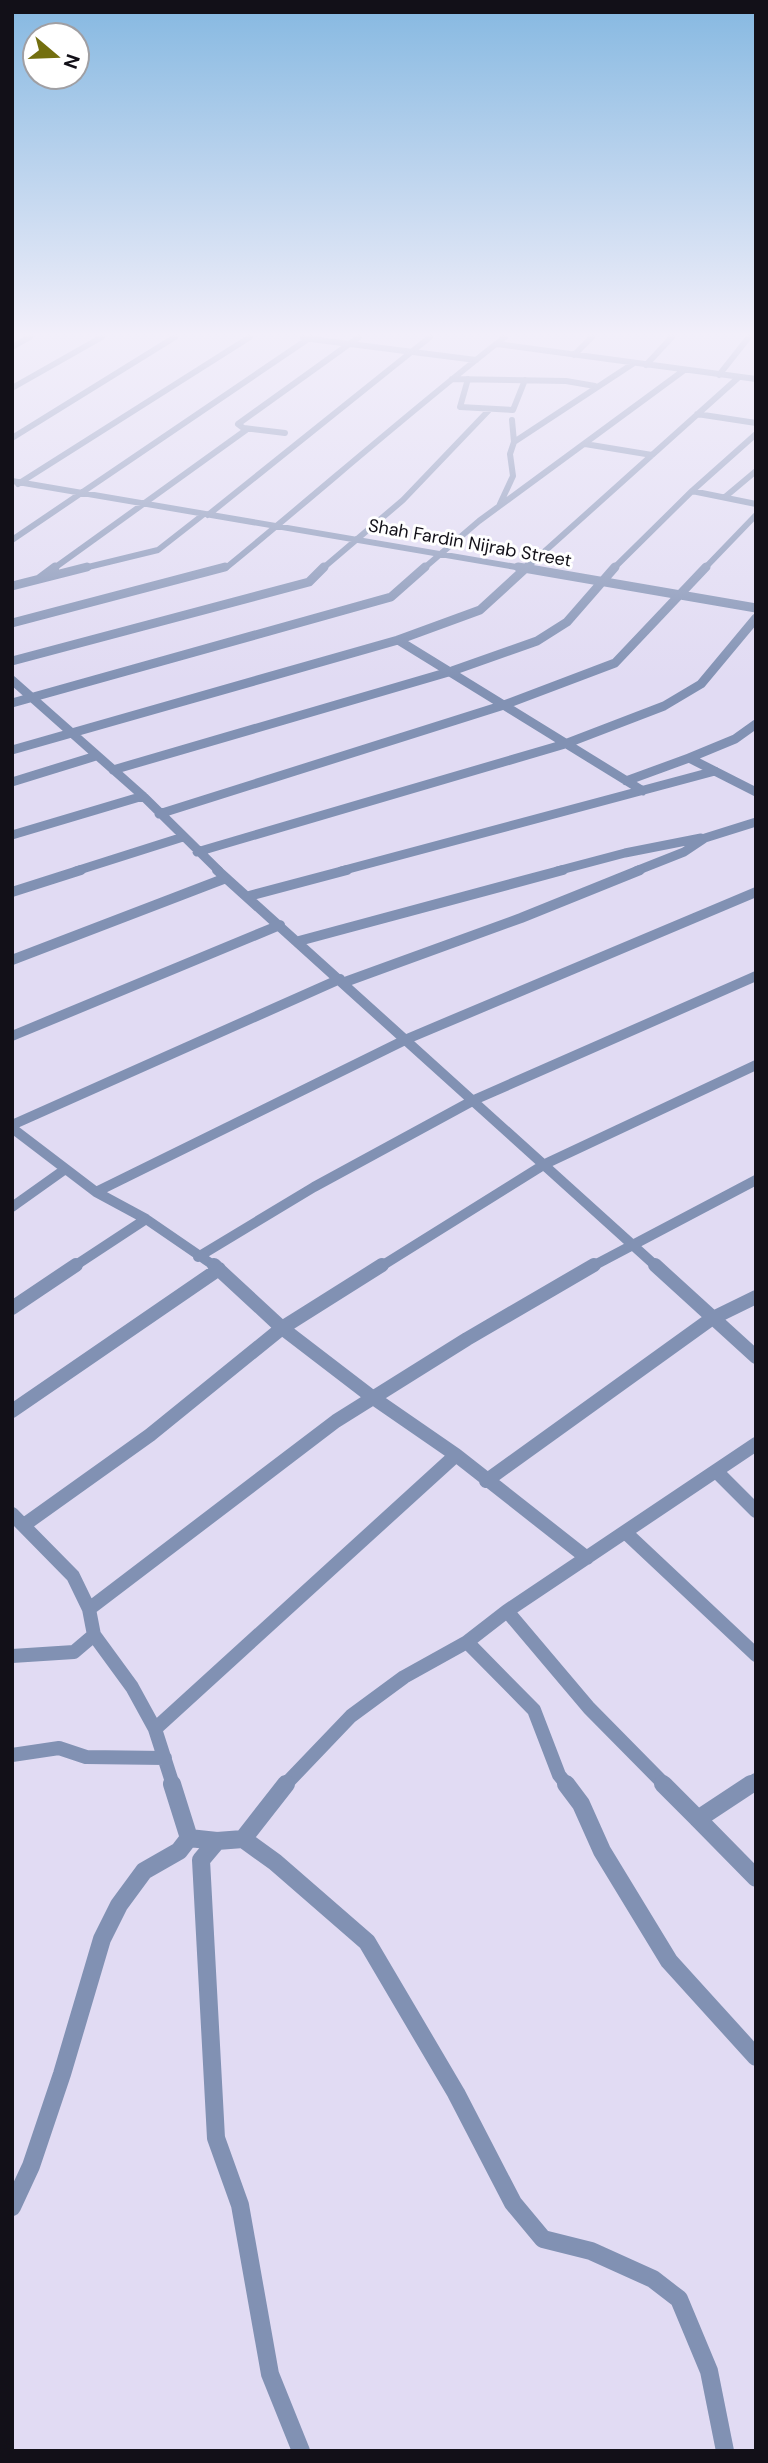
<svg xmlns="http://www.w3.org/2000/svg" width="768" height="2463" font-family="'DM Sans',sans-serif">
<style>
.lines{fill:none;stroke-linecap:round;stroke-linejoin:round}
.street-far4{stroke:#8191b3;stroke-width:6}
.street-far3{stroke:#8191b3;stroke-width:9}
.street-far2{stroke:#8191b3;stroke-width:10}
.street-far1{stroke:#8191b3;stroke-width:14}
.street{stroke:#8191b3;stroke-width:18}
.labels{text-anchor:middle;stroke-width:6;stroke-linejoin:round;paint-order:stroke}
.far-street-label{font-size:18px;fill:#121018;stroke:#fff}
</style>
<rect width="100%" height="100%" fill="#e1dbf3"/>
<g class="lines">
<path class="street-far4" d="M303,338L476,360
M497,344L756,379
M12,347L30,337
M574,355L592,337
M646,365L672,337
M719,375L749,337
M452,379L566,381L595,386
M468,379L460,407L513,410L525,380
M12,388L102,337
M697,414L756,423
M244,428L285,433
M12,438L175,337
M514,442L634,363
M585,444L652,455
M12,481L528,569
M18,484L250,337
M692,491L756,504
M725,497L756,471
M500,504L513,476L510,454L514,442L512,420
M208,515L430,337
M12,540L311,337
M53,569L246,430L238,424L359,337
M80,569L158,550L204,514
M219,569L227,567C320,491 410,411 505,337
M322,569L403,500L490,409
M423,569L479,521L683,371
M525,569L739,377
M613,569L692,491L756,434
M704,569L756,515"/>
<path class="street-far3" d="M518,567L756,608
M39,579L55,567
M12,586L87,567
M12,623L225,567
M398,640L643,791
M12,661L309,582L324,567
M12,680L143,796L219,871
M12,703L391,597L425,567
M756,724L735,739L689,758L756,792
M12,750L398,640L480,610L527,567
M113,770L452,671L537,641L567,622L615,567
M626,781L689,758
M12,782L96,756
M159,814L504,705L615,663L706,567
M12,835L143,796
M197,852L565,744L664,706L701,684L756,618
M76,871L183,837
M341,871L715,771
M557,871L625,853L701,838
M636,871L684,852L705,838L756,822"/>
<path class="street-far2" d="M217,870L657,1267
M12,892L81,870
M249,896L347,870
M299,941L563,870
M12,960L226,878
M345,982L521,918L640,870
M12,1036L280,925
M12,1125L340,979
M12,1128L96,1192L146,1219L216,1267
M96,1192L407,1039L756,892
M12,1207L64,1170
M198,1257L314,1187L474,1100L756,976
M73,1267L146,1219
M380,1267L545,1164L756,1065
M591,1267L756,1180"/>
<path class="street-far1" d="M214,1265L282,1328L372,1397L456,1455L587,1558
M655,1265L756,1357
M12,1308L76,1265
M12,1411L219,1269
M716,1471L756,1511
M486,1481L711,1319L756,1297
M12,1514L73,1576L89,1609L94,1635L132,1687L155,1729L173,1785
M24,1525L150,1435L282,1328L382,1265
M625,1532L756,1655
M89,1609L336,1421L467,1339L594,1265
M507,1611L589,1708L665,1785
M467,1642L534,1710L559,1775L567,1785
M12,1656L74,1652L94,1635
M155,1729L456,1455
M12,1755L59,1748L86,1757L165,1758
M285,1785L351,1716L404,1677L467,1642L507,1611L756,1444
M748,1785L756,1780"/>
<path class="street" d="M172,1784L189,1838L217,1841L201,1860L216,2138L240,2205L270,2374L301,2451
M566,1784L581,1804L602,1851L669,1961L756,2057
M663,1784L698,1819
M751,1784L698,1819L756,1878
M243,1839L275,1862L367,1942L456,2093L513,2203L543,2239L591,2251L653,2279L679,2299L709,2371L725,2451
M217,1841L243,1839L286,1784
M12,2207L31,2166L62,2074L102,1939L119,1905L144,1871L179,1851L189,1838"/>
</g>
<linearGradient id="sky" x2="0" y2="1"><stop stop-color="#85b8e1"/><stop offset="0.49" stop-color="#f2effa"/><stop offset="1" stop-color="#f2effa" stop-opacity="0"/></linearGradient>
<rect width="768" height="682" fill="url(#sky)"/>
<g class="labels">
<g class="far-street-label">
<text transform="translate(470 543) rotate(10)" y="6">Shah Fardin Nijrab Street</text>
</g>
</g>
<rect width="768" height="2463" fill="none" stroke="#121018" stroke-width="28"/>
<g transform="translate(56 56) rotate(109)"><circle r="33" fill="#ffffff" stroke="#a09fa3" stroke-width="2"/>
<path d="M0-5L12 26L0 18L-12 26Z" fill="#736f0f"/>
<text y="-10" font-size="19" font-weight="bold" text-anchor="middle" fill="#121018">N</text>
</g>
</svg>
